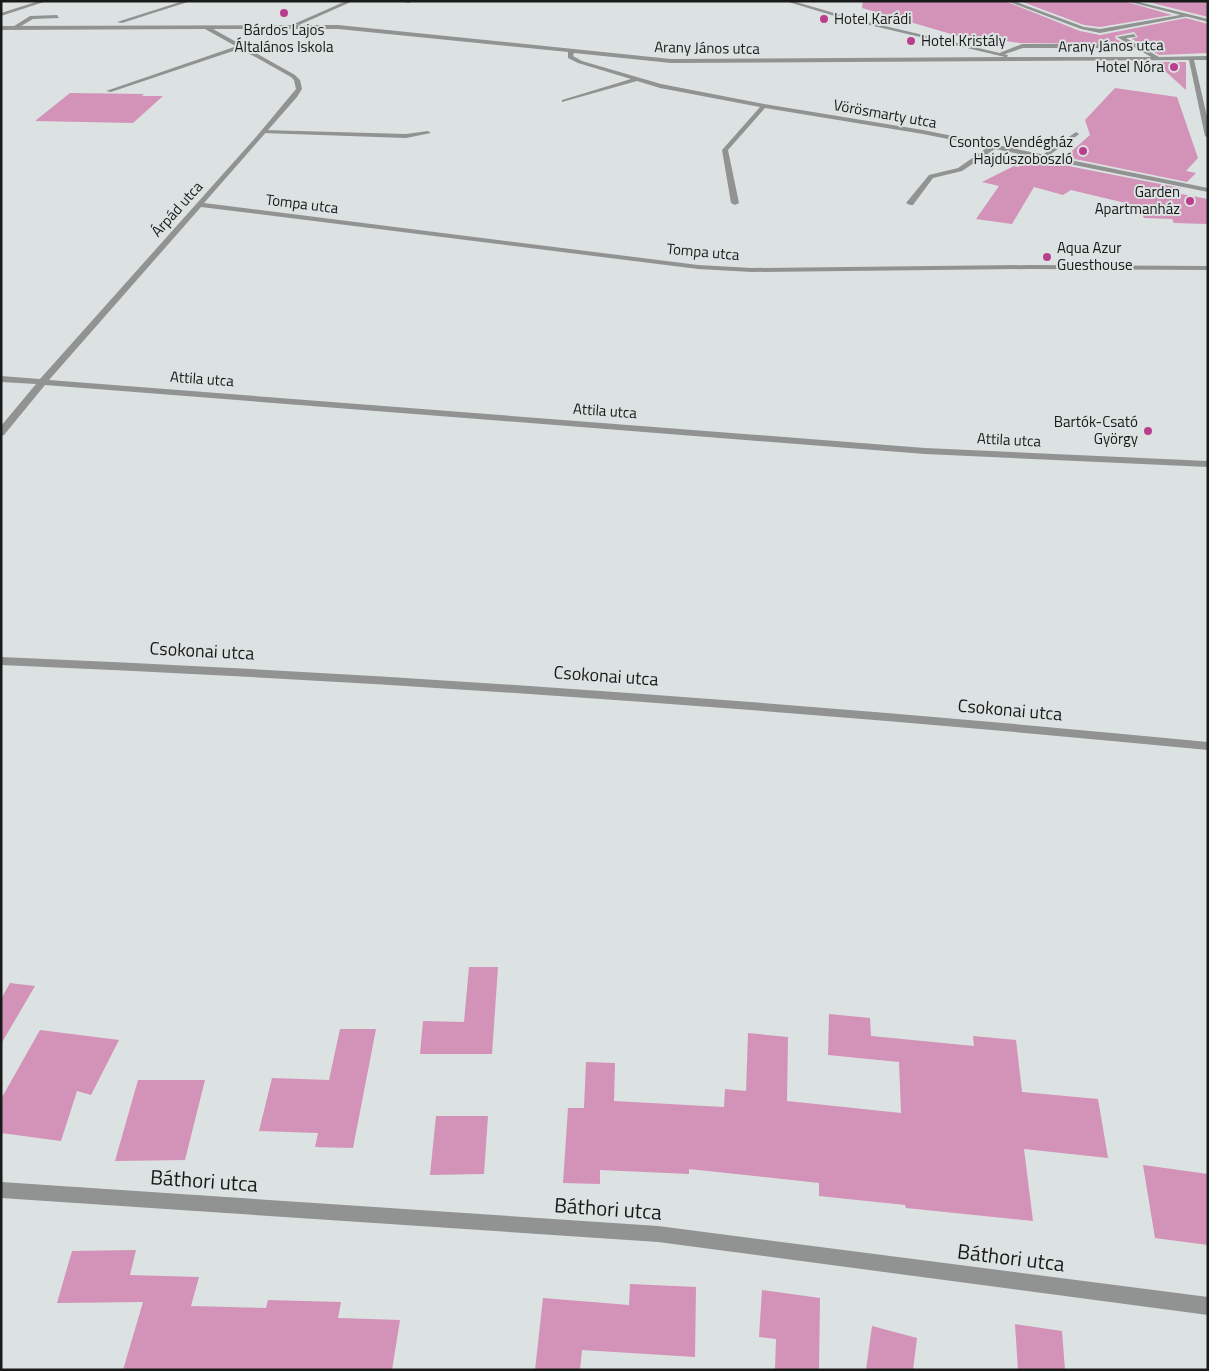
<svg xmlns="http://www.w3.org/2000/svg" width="1209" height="1371" font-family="'Titillium Web',sans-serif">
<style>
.building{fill:#d392b7}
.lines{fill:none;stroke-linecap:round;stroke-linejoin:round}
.service{fill:#909392;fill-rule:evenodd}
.minor{fill:#909392;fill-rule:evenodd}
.tertiary{fill:#909392;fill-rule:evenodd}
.poi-dot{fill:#ba3e8e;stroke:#dce2e1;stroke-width:2}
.labels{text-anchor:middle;stroke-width:4;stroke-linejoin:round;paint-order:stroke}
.far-poi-label{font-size:15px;fill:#181a19;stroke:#dce2e1;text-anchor:end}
.far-street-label{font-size:15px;fill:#181a19;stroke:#dce2e1}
.street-label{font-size:18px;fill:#181a19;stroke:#dce2e1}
.near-street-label{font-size:21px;fill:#181a19;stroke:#dce2e1}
</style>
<rect width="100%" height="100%" fill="#dce2e1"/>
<path class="building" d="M863,1H1005L1080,31L1100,35L1186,18L1208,24V53L1159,55L1151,50L1158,42L1139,43L1132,39L1138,37L1134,32L1115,36L1116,39L1125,44L1019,43L1006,41L992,46L862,8Z
M1020,1H1124L1172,15L1100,27L1084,25Z
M1144,1H1208V17Z
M1155,62H1186V90Z
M1115,88L1177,97L1198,158L1186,171L1196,173L1187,182L1065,157L1090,135L1085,120Z
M70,93L144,94L142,96H163L133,123L35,121Z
M1032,160L1055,166L1058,164L1181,188L1176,193L1208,199V224L1174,223L1172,219L1144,218L1138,206L1071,190L1063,195L1034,187L1012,224L976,219L999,186L982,182L1014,166L1018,167Z
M469,967H498L492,1054H420L423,1021L464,1022Z
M10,983L35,986L1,1044V999Z
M829,1014L870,1018L871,1036L974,1046L973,1036L1016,1040L1022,1092L1098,1099L1108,1158L1024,1149L1033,1221L906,1208L905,1205L819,1196V1183L689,1169V1174L600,1170V1184L563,1183L568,1108H584L586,1062L615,1063L614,1101L724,1107L725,1089L746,1091L748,1033L788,1037L787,1101L901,1113L899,1062L828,1055Z
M340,1029H376L353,1148L315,1147L318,1133L259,1131L272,1078L329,1080Z
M40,1030L119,1040L91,1095L77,1091L61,1141L1,1133V1099Z
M138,1080H205L185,1160L115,1161Z
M436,1116H488L484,1174L430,1175Z
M1143,1165L1208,1174V1245L1155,1238Z
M136,1250L130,1275L199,1277L191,1306L266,1308L268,1300L341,1302L338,1318L400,1320L392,1370H123L143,1302L57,1303L72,1251Z
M630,1284L696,1287L695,1357L582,1350L580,1370H535L543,1298L629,1305Z
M762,1290L820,1298L819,1370H775L776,1339L759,1337Z
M1015,1324L1062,1331L1065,1370H1018Z
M872,1326L917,1338L913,1370H866Z"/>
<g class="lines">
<path class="service" d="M57,15L59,18L33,19L16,29L11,28L30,16Z
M1022,44H1112L1115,46L1112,48H1023L1002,55L997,54Z
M240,45L242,48L111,92L106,91Z
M264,130L406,134L428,131L431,133L406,138L262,133L261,132Z
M1076,132L1079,134L1078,135L1045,158H1041V156Z"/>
<path class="minor" d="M39,1H47L1,16V13Z
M183,1H191L122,23L117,22Z
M346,1H353L299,25L294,24Z
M398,1H411V2L409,3Z
M785,1H793L851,18L1008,55L1007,57H1151L1117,37L1134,34L1136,37L1126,38L1159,57L1208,56V60H1194L1208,121V138L1205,136L1189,60L671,63L574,53L573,56L582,61L661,84L764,104L923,130L1208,188V192L995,149L962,171L933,178L913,205H910L906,203L929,175L958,168L988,147L923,134L765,108L728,150L739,203L735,205L731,203L722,150L760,107L660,88L637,81L562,102V100L631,79L578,63L568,58V52L338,29H213L295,75L300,80L302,89L297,97L204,203L698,265L752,268L1029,265L1208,266V270L1029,269L752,272L698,269L201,207L49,380L925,448L1208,461V467L925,454L45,385L4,435L1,436V426L36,384L1,382V376L40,379L256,137L296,89L294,80L291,77L205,29L1,30V26L338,25L671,59L1005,57L848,20Z
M1007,1H1014L1084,27L1100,29L1186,14L1189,16L1100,33L1081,29Z
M1,657C404,674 806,703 1208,742V750C806,711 404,682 1,665Z
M1,1182L658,1226L1208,1297V1315L658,1242L1,1198Z"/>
<path class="tertiary" d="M1126,1H1135L1208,19V22Z"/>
</g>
<g class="poi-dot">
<circle cx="284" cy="13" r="5"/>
<circle cx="824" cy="19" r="5"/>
<circle cx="911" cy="41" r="5"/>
<circle cx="1174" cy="67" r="5"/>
<circle cx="1083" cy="151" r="5"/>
<circle cx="1190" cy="201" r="5"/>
<circle cx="1047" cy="257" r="5"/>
<circle cx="1148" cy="431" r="5"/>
</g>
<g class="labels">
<g class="far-poi-label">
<text x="834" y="24" text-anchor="start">Hotel Karádi</text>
<text x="284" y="35" text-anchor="middle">Bárdos Lajos<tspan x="284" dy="17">Általános Iskola</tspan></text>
<text x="921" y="46" text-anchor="start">Hotel Kristály</text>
<text x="1164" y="72">Hotel Nóra</text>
<text x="1073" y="147">Csontos Vendégház<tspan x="1073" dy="17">Hajdúszoboszló</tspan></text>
<text x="1180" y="197">Garden<tspan x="1180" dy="17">Apartmanház</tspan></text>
<text x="1057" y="253" text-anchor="start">Aqua Azur<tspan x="1057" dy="17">Guesthouse</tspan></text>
<text x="1138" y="427">Bartók-Csató<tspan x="1138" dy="17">György</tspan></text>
</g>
<g class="far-street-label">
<text transform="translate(1111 46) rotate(-1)" y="5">Arany János utca</text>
<text transform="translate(707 48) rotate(1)" y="5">Arany János utca</text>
<text transform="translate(885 114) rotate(10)" y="5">Vörösmarty utca</text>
<text transform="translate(302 204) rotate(7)" y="5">Tompa utca</text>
<text transform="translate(177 209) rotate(-48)" y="5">Árpád utca</text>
<text transform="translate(703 252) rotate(5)" y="5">Tompa utca</text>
<text transform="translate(202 379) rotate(4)" y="5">Attila utca</text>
<text transform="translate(605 411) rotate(4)" y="5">Attila utca</text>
<text transform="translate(1009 440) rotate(3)" y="5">Attila utca</text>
</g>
<g class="street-label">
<text transform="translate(202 651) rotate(3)" y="6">Csokonai utca</text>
<text transform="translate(606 676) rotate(4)" y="6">Csokonai utca</text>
<text transform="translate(1010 710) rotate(5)" y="6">Csokonai utca</text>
</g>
<g class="near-street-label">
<text transform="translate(204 1181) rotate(4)" y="7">Báthori utca</text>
<text transform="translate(608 1209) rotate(4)" y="7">Báthori utca</text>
<text transform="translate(1011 1258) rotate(7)" y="7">Báthori utca</text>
</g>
</g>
<rect width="1209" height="1371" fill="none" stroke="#181a19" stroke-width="5"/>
</svg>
